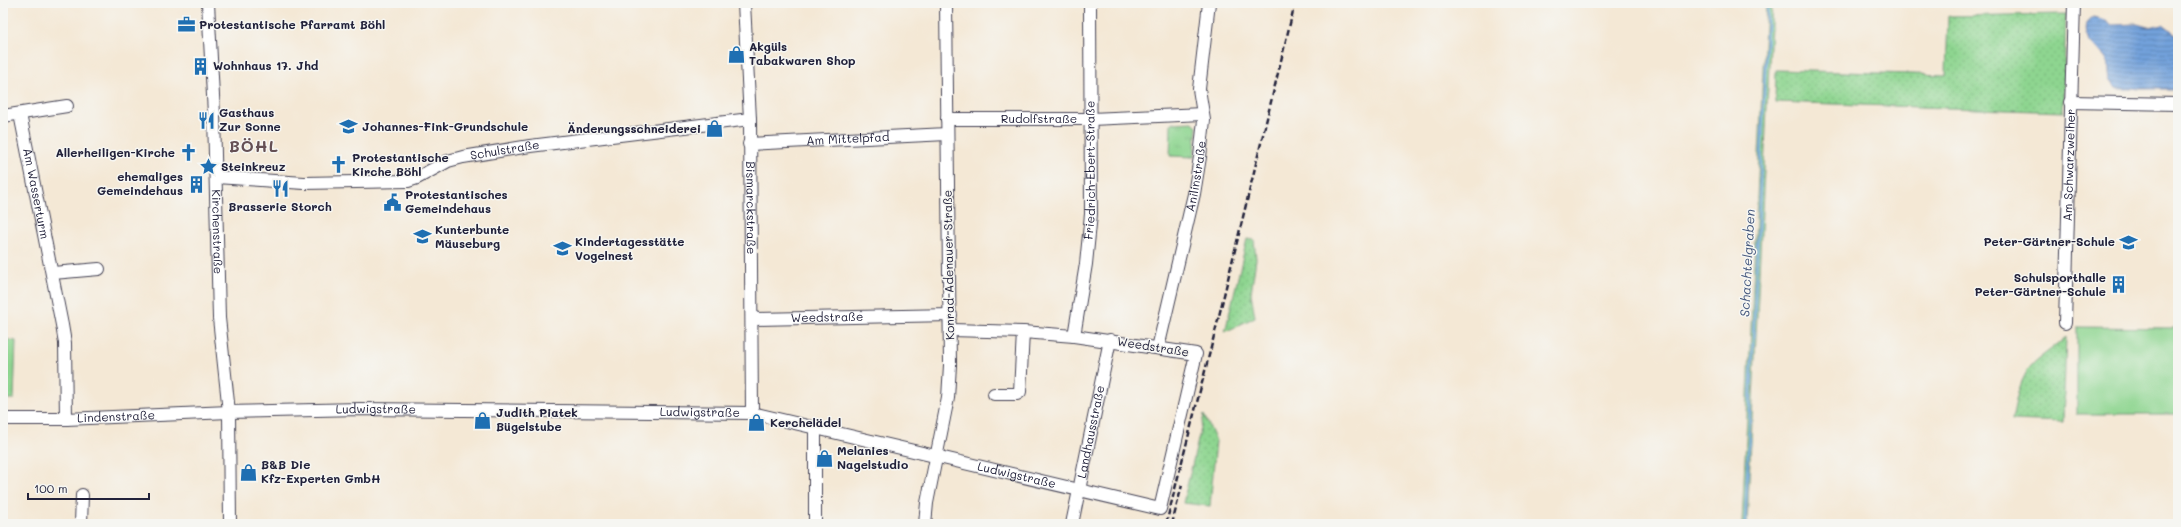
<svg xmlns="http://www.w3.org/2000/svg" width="2181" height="527" font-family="Mali,sans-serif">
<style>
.grass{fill:url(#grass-dots);stroke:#587c66}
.park{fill:url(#park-tufts);stroke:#587c66}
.pitch{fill:#8ed590;stroke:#587c66}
.water{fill:url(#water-rules);stroke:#4a628b}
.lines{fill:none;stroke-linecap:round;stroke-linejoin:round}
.stream{stroke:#72a1db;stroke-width:2.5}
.minor-casing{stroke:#424052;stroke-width:14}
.minor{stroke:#fff;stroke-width:12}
.rail{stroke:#22223b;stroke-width:2.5;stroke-dasharray:6 3;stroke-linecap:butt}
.labels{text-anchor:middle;stroke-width:3;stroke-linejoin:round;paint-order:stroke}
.poi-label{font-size:12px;font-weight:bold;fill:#22223b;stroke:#f6f6f2;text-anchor:start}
.street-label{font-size:12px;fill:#22223b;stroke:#f6f6f2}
.water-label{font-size:13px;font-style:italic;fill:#42557b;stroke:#f6f6f2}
.district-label{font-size:16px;font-weight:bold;letter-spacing:1px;fill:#655055;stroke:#f6f6f2}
</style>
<defs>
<pattern id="grass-dots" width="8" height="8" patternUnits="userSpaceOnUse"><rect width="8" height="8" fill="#8ed590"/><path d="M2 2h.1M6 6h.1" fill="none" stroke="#7ab77d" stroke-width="1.8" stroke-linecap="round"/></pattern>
<pattern id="park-tufts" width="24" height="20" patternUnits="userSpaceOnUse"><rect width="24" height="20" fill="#8ed590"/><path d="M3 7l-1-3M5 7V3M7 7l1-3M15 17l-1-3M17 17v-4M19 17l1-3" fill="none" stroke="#7ab77d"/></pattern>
<pattern id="water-rules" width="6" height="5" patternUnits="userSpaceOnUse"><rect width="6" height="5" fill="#72a1db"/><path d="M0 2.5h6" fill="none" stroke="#5d83b3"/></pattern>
</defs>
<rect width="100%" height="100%" fill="#f6f6f2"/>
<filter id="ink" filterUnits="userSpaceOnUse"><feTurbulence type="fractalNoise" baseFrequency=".025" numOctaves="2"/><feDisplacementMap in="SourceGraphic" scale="8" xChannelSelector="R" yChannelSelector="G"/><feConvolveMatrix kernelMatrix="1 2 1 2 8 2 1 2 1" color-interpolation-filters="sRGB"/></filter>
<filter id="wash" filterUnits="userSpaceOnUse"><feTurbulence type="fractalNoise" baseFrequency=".012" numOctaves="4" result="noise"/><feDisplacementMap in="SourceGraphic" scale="16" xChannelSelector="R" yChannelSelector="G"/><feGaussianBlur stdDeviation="0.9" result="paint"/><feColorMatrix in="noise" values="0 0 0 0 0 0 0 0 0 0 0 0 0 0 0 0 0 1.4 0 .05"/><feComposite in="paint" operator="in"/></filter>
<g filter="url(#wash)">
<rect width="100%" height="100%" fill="#f4e8d5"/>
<path class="grass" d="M1766,3H1772L1747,524H1742Z
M2066,14L2063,112L1775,102L1776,70L1946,75L1948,16Z
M1247,239L1254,240L1256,259L1251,293L1255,317L1225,332Z
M2066,337L2063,422L2012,420C2016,400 2020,374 2037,360C2047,352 2057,345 2066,337Z
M1204,415L1216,441L1210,506L1183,503Z"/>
<path class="park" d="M1193,122L1197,127L1194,157L1170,156L1171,123Z"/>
<path class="pitch" d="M2077,327L2178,328V414H2077Z
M3,339L16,341L14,399H3Z"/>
<path class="water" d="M2093,17L2105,20L2111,25L2137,24L2148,27L2163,24L2171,30L2178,39L2176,89H2118C2115,86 2111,82 2110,79C2108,73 2110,65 2107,60C2099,47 2072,31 2093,17Z"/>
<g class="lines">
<path class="stream" d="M1745,524L1768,3"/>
</g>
</g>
<g filter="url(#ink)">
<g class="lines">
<defs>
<g id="minor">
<path id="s1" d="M208,3L214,114L219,318L229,412L230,524"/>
<path id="s2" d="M744,3L750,119L752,413"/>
<path d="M2070,102L2178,104"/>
<path id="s3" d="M20,114L62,325L65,343L66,419"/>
<path d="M3,116L67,106"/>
<path id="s4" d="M947,119H1091L1203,114"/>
<path id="s5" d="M749,144L947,134"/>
<path id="s6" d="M216,177L304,183L408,181L417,178L448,161L463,157L530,146L750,119"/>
<path d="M53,273L99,269"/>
<path id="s7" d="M752,319L951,315"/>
<path id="s8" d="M2065,323L2074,3"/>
<path id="s9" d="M1074,336L1086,264L1091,214L1090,3"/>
<path id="s10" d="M1158,348L1194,194L1200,157L1204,120L1199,89L1209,3"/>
<path d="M994,394H1017L1020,392L1023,332"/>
<path id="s11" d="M3,419H66L229,412L360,409L752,413L1160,509L1196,354L1074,336L1023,332L951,330"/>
<path d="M81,524L82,495"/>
<path d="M815,524V428"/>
<path d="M925,524L927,503L948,398L950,365L946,3"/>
<path id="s12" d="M1072,524L1110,340"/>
</g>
</defs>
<use href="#minor" class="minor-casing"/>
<use href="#minor" class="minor"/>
<path class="rail" d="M1166,524L1217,324L1295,3
M1172,524L1182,485"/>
</g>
</g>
<defs>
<symbol id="office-bare" viewBox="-9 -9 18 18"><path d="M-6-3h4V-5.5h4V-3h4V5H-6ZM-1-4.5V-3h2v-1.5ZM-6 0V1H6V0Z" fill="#1f6fb2" stroke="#f6f6f2" stroke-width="2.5" paint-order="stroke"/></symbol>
<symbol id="shop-bare" viewBox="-9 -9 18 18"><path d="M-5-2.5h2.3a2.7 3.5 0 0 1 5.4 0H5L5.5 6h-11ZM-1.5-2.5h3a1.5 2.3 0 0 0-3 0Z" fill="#1f6fb2" stroke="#f6f6f2" stroke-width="2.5" paint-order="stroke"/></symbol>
<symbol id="building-bare" viewBox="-9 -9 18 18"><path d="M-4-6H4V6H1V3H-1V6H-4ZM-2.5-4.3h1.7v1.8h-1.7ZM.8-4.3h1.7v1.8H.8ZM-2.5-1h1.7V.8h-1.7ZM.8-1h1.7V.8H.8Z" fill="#1f6fb2" stroke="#f6f6f2" stroke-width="2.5" paint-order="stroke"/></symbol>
<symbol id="restaurant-bare" viewBox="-9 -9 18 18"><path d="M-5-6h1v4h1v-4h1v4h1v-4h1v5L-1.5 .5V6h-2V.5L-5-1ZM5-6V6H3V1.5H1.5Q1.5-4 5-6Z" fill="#1f6fb2" stroke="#f6f6f2" stroke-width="2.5" paint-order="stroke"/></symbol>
<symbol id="school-bare" viewBox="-9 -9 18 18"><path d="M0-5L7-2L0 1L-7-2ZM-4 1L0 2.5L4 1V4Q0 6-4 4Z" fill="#1f6fb2" stroke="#f6f6f2" stroke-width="2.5" paint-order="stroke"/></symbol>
<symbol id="church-bare" viewBox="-9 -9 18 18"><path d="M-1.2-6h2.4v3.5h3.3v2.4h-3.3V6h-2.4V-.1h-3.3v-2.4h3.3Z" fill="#1f6fb2" stroke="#f6f6f2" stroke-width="2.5" paint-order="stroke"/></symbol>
<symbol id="sight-bare" viewBox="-9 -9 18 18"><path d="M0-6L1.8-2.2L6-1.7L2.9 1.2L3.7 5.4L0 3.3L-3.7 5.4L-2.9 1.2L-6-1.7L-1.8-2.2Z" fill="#1f6fb2" stroke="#f6f6f2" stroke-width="2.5" paint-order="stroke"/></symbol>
<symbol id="civic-bare" viewBox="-9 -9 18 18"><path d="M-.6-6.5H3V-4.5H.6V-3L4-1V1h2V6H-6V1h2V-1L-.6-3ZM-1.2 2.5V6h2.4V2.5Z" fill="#1f6fb2" stroke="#f6f6f2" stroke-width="2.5" paint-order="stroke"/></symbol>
</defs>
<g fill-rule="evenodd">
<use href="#office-bare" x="174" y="12" width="25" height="25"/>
<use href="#shop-bare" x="724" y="42" width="25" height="25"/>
<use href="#building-bare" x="188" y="54" width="25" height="25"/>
<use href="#restaurant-bare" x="194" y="108" width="25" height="25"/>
<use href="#school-bare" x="336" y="114" width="25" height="25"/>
<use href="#shop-bare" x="702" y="116" width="25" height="25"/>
<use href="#church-bare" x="176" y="140" width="25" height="25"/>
<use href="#church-bare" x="326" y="152" width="25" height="25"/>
<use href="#sight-bare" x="196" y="154" width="25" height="25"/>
<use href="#building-bare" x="184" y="172" width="25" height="25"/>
<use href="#restaurant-bare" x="268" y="176" width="25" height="25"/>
<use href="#civic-bare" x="380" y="190" width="25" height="25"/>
<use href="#school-bare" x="410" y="224" width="25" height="25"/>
<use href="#school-bare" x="2116" y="230" width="25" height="25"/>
<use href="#school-bare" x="550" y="236" width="25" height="25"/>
<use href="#building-bare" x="2106" y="272" width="25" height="25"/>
<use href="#shop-bare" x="470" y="408" width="25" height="25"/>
<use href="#shop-bare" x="744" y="410" width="25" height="25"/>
<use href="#shop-bare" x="812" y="446" width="25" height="25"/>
<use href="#shop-bare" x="236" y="460" width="25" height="25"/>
</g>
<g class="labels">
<g class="poi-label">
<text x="199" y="29">Protestantische Pfarramt Böhl</text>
<text x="749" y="51">Akgüls<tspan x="749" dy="14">Tabakwaren Shop</tspan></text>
<text x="213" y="70">Wohnhaus 17. Jhd</text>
<text x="219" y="117">Gasthaus<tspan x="219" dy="14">Zur Sonne</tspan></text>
<text x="362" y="131">Johannes-Fink-Grundschule</text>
<text x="701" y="133" text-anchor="end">Änderungsschneiderei</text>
<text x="175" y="157" text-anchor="end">Allerheiligen-Kirche</text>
<text x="352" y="162">Protestantische<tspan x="352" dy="14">Kirche Böhl</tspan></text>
<text x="221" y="171">Steinkreuz</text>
<text x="183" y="181" text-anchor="end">ehemaliges<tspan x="183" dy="14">Gemeindehaus</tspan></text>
<text x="405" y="199">Protestantisches<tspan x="405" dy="14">Gemeindehaus</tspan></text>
<text x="280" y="211" text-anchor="middle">Brasserie Storch</text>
<text x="435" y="234">Kunterbunte<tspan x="435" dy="14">Mäuseburg</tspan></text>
<text x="575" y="246">Kindertagesstätte<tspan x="575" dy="14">Vogelnest</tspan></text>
<text x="2115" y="246" text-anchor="end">Peter-Gärtner-Schule</text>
<text x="2106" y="282" text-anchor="end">Schulsporthalle<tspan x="2106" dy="14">Peter-Gärtner-Schule</tspan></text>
<text x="496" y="417">Judith Piatek<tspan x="496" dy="14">Bügelstube</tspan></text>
<text x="770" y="427">Kerchelädel</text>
<text x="837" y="455">Melanies<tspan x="837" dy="14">Nagelstudio</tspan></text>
<text x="261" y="469">B&amp;B Die<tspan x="261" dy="14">Kfz-Experten GmbH</tspan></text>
</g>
<g class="street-label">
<text dy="4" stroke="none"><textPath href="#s4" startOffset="92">Rudolfstraße</textPath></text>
<text dy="4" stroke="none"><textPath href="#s5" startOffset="99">Am Mittelpfad</textPath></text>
<text dy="4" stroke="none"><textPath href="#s6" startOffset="295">Schulstraße</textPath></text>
<text dy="4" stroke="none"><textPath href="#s8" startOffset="158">Am Schwarzweiher</textPath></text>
<text dy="4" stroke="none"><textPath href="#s9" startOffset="167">Friedrich-Ebert-Straße</textPath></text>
<text dy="4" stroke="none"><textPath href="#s10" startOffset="176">Anilinstraße</textPath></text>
<text dy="4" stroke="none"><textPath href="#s3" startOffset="81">Am Wasserturm</textPath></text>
<text dy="4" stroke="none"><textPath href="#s2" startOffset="205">Bismarckstraße</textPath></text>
<text dy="4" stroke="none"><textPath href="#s1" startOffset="229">Kirchenstraße</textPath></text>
<text transform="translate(949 265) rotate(-91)" y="4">Konrad-Adenauer-Straße</text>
<text dy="4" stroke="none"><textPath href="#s7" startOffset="75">Weedstraße</textPath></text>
<text transform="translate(1153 347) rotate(9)" y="4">Weedstraße</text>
<text dy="4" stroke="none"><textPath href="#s11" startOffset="373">Ludwigstraße</textPath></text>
<text dy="4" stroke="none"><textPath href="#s11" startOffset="697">Ludwigstraße</textPath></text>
<text dy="4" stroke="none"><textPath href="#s11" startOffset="113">Lindenstraße</textPath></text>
<text dy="4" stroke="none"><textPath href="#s12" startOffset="94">Landhausstraße</textPath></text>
<text dy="4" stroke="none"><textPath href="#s11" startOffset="1021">Ludwigstraße</textPath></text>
</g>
<g class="water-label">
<text transform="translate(1747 263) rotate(-87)" y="5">Schachtelgraben</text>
</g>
<g class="district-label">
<text x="254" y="152">BÖHL</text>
</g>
</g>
<rect width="2181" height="527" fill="none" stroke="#f6f6f2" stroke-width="16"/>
<path d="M28 493v6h121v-6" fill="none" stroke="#22223b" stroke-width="2"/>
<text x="34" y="493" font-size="12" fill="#22223b" stroke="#f6f6f2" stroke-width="3" paint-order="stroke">100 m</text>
</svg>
